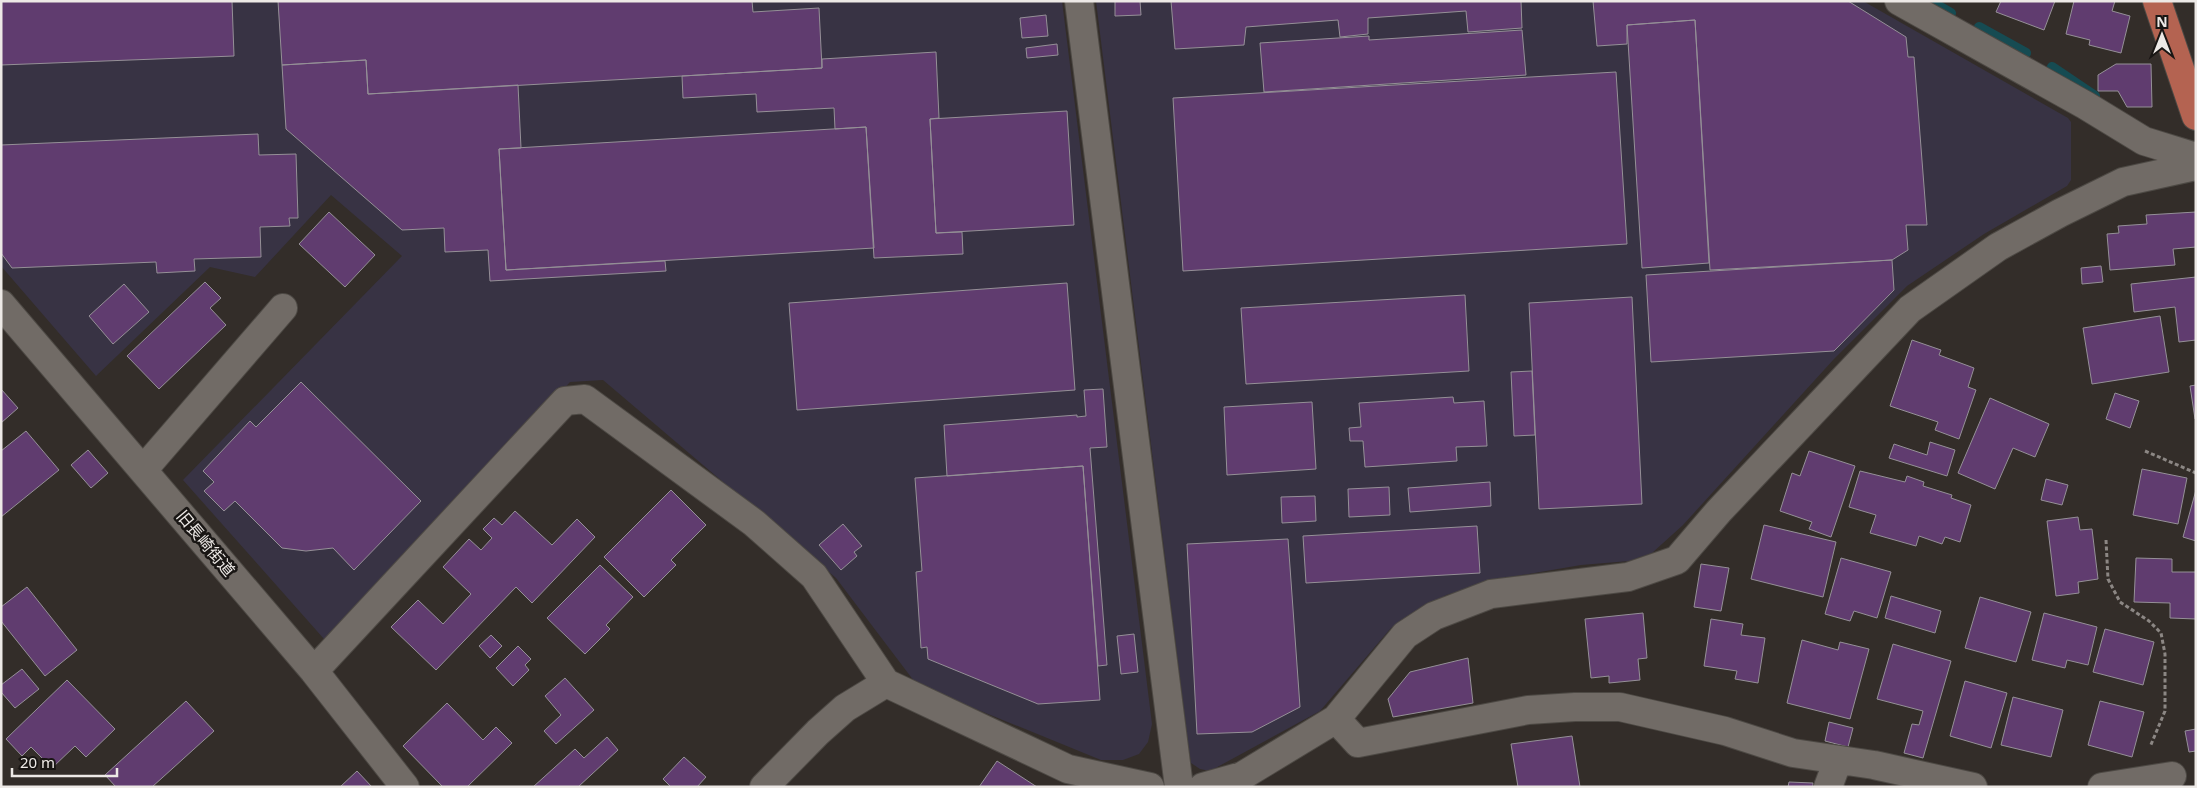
<svg xmlns="http://www.w3.org/2000/svg" width="2197" height="788" font-family="'Noto Sans','Noto Sans JP',sans-serif">
<style>
.industrial{fill:#383344}
.lines{fill:none;stroke-linecap:round;stroke-linejoin:round}
.stream{stroke:#164b52;stroke-width:10}
.building{fill:#603c6f;stroke:#959097}
.minor-casing{stroke:#4d4944;stroke-width:30}
.major-casing{stroke:#4d4944;stroke-width:30}
.path{stroke:#8c8784;stroke-width:3;stroke-dasharray:4 2.5;stroke-linecap:butt}
.minor{stroke:#716b66;stroke-width:28}
.major{stroke:#b46351;stroke-width:28}
.labels{text-anchor:middle;stroke-width:5;stroke-linejoin:round;paint-order:stroke}
.street-label{font-size:16px;fill:#ede9e6;stroke:#191614}
</style>
<rect width="100%" height="100%" fill="#332d29"/>
<path class="industrial" d="M1,1H1062L1152,724L1148,742L1139,754L1123,760H1101L917,685L836,578L603,380L570,382L333,639H324L183,480L402,256L331,195L255,277L210,267L96,376L1,266Z
M1096,1H1863L2068,118L2071,122V180L2067,186L1984,234L1907,286L1834,359L1683,525L1652,553L1629,561L1581,565L1510,577L1446,595L1391,628L1320,711L1210,771L1200,769L1191,763L1189,750Z"/>
<g class="lines">
<path class="stream" d="M1930,1L1951,13
M1979,27L2026,53
M2052,67L2095,96"/>
</g>
<path class="building" d="M1,1H232L234,56L1,65Z
M278,1H752L753,12L819,8L822,68L368,94L366,60L282,65Z
M1115,1H1140L1141,15L1115,16Z
M1171,1H1521L1522,28L1468,32L1466,11L1368,18V34L1340,37L1338,20L1246,27L1244,45L1175,49Z
M1593,1H1848L1906,37L1908,57H1914L1927,225H1906L1908,250L1892,260L1710,270L1695,20L1627,25V44L1597,46Z
M2001,1H2055L2044,30L1996,12Z
M2074,1H2115L2112,11L2130,16L2121,53L2089,45L2090,40L2066,34Z
M1046,15L1048,36L1022,38L1020,18Z
M1695,20L1709,263L1642,268L1627,25Z
M1522,30L1526,75L1264,92L1260,43L1369,36V40Z
M1057,44L1058,55L1027,58L1026,48Z
M936,52L939,118L930,119L936,233L962,232L963,254L874,258L866,127L835,129L834,108L757,112L756,94L683,98L682,76L822,68V59Z
M366,60L368,94L518,85L521,148L499,149L506,270L665,261L666,271L490,281L488,250L445,252L444,228L402,230L286,129L282,65Z
M2116,64H2151L2152,107H2127L2118,91H2098V75Z
M1616,72L1627,244L1183,271L1173,98Z
M1067,111L1074,225L936,233L930,119Z
M866,127L874,248L506,270L499,149Z
M258,134L259,155L296,154L298,218H289L290,226L260,227L261,257L194,259L195,271L157,273L156,262L12,268L1,253V145Z
M329,212L375,255L345,287L299,244Z
M2196,212V247L2173,249L2175,265L2110,270L2107,234L2119,233L2118,226L2147,224L2146,215Z
M1892,260L1894,290L1834,351L1651,362L1646,275Z
M2101,266L2103,282L2082,284L2081,268Z
M2196,277V340L2179,342L2175,307L2134,312L2131,284Z
M205,282L221,298L210,308L226,325L159,389L127,356Z
M1067,283L1075,390L797,410L789,303Z
M124,284L149,312L113,344L89,316Z
M1465,295L1469,371L1246,384L1241,308Z
M1632,297L1642,504L1539,509L1529,303Z
M2160,316L2169,372L2092,384L2083,328Z
M1912,340L1941,350L1939,355L1974,368L1968,387L1976,390L1959,439L1935,430L1938,422L1890,406Z
M1532,371L1535,435L1514,436L1511,372Z
M301,382L421,501L354,570L333,548L306,551L282,548L235,501L224,511L204,491L214,482L203,471L250,421L256,427Z
M2196,385V419H2195L2190,386Z
M1,389L18,408L1,423Z
M1103,389L1107,447L1090,448L1107,665L1098,666L1083,466L947,476L944,425L1077,415V417L1086,416L1084,390Z
M2115,393L2139,401L2130,428L2106,419Z
M1453,397L1454,403L1484,401L1487,446L1456,447L1457,461L1365,467L1363,441H1350L1349,428L1361,427L1359,403Z
M1990,398L2049,424L2035,457L2013,448L1995,489L1958,473Z
M1312,402L1316,469L1227,475L1224,407Z
M26,431L59,470L1,517V451Z
M1930,442L1955,450L1947,476L1889,458L1894,444L1927,455Z
M88,450L108,473L91,488L71,465Z
M1809,451L1855,466L1831,537L1809,529L1812,522L1780,511L1792,473L1800,476Z
M1083,466L1100,700L1038,704L928,659L927,647L921,648L916,572L922,571L915,478Z
M2142,469L2187,478L2178,524L2133,515Z
M1860,471L1905,482L1907,476L1924,482L1923,486L1952,495L1951,498L1971,505L1960,542L1945,537L1942,544L1919,536L1916,546L1870,533L1876,515L1849,507Z
M2046,479L2068,485L2062,505L2041,500Z
M1490,482L1491,506L1410,512L1408,488Z
M1389,487L1390,515L1349,517L1348,489Z
M671,490L706,525L671,560L676,565L644,597L604,557Z
M2196,490V541L2183,537Z
M1315,496L1316,521L1282,523L1281,497Z
M515,511L552,545L577,519L595,537L532,603L516,587L436,670L391,627L418,600L443,624L471,594L443,567L469,539L481,550L492,538L483,529L494,518L502,525Z
M2078,517L2080,530L2092,529L2098,579L2078,582L2079,593L2056,596L2047,521Z
M843,524L862,546L854,552L857,556L841,570L819,545Z
M1764,525L1836,542L1823,597L1751,579Z
M1477,526L1480,573L1306,583L1303,536Z
M1288,539L1300,707L1252,732L1197,734L1187,544Z
M1841,558L1891,572L1877,618L1854,611L1850,621L1825,614Z
M2136,558L2172,559V572H2196V619L2170,618V603L2134,602Z
M1701,564L1729,568L1721,611L1694,607Z
M600,565L633,597L606,625L610,629L585,654L547,618Z
M27,587L77,650L45,676L1,621V607Z
M1891,596L1941,611L1935,633L1885,618Z
M1980,597L2031,612L2016,662L1965,648Z
M1643,613L1647,658L1638,659L1640,680L1609,683V676L1591,678L1585,619Z
M2044,613L2097,627L2088,665L2067,660L2065,668L2032,660Z
M1711,619L1743,624L1741,635L1765,638L1758,683L1735,679L1737,671L1704,666Z
M2105,629L2154,642L2143,685L2093,672Z
M1134,634L1138,672L1121,674L1117,636Z
M491,635L502,646L490,658L479,646Z
M1802,640L1838,650L1840,642L1869,649L1850,719L1787,703Z
M1893,644L1951,661L1923,758L1904,753L1912,724L1919,725L1923,711L1877,699Z
M518,646L531,659L525,665L529,670L513,686L496,668Z
M1468,658L1473,703L1393,717L1388,699L1410,672Z
M22,669L39,689L15,708L1,692V685Z
M565,678L594,710L556,744L544,731L561,715L545,696Z
M67,680L115,729L86,757L75,746L52,768L31,747L22,756L6,739Z
M1965,681L2007,693L1991,748L1950,736Z
M2013,697L2063,710L2051,757L2001,745Z
M186,701L214,731L152,787H116L105,775Z
M2100,701L2144,712L2132,757L2088,745Z
M447,703L483,740L496,727L512,743L467,787H443L403,746Z
M1829,722L1853,728L1848,747L1825,741Z
M2196,729V751L2189,752L2185,731Z
M1572,736L1580,787H1518L1511,744Z
M607,737L618,750L578,787H533L575,749L584,758Z
M684,757L706,777L697,787H671L663,779Z
M997,761L1037,787H979Z
M357,771L372,787H340Z
M1789,782L1813,783V787H1788Z"/>
<g class="lines">
<defs>
<path id="minor" d="M1079,1L1179,787
M1899,1L2085,105L2144,141L2196,157
M1,304L314,671L405,787
M143,470L283,308
M314,671L565,401L585,399L754,523L814,576L886,683
M1336,719L1358,743L1528,710L1575,707H1620L1725,731L1793,753L1874,765L1973,787
M764,787L818,732L845,708L886,683L1068,769L1150,787
M1203,787L1242,776L1336,719L1405,635L1434,616L1491,594L1628,577L1677,560L1719,511L1910,309L1998,247L2060,213L2123,182L2196,166
M1828,787L1838,760
M2102,787L2172,776"/>
<path id="major" d="M2157,1L2196,116"/>
</defs>
<use href="#minor" class="minor-casing"/>
<use href="#major" class="major-casing"/>
<path class="path" d="M2145,451L2196,473
M2106,540L2108,579L2120,602L2149,621L2161,633L2165,654V711L2150,747"/>
<use href="#minor" class="minor"/>
<use href="#major" class="major"/>
</g>
<g class="labels">
<g class="street-label">
<text transform="translate(206 543) rotate(50)" y="6">旧長崎街道</text>
</g>
</g>
<rect width="2197" height="788" fill="none" stroke="#ede9e6" stroke-width="5"/>
<g transform="translate(2162 35)" stroke="#191614" stroke-width="4" paint-order="stroke">
<path d="M0-4L9 19L0 12L-9 19Z" fill="#ede9e6"/>
<text y="-8" font-size="14" font-weight="bold" text-anchor="middle" fill="#ede9e6">N</text>
</g>
<path d="M12 768v8h105v-8" fill="none" stroke="#ede9e6" stroke-width="2.5"/>
<text x="20" y="768" font-size="15" fill="#ede9e6" stroke="#191614" stroke-width="4" paint-order="stroke">20 m</text>
</svg>
